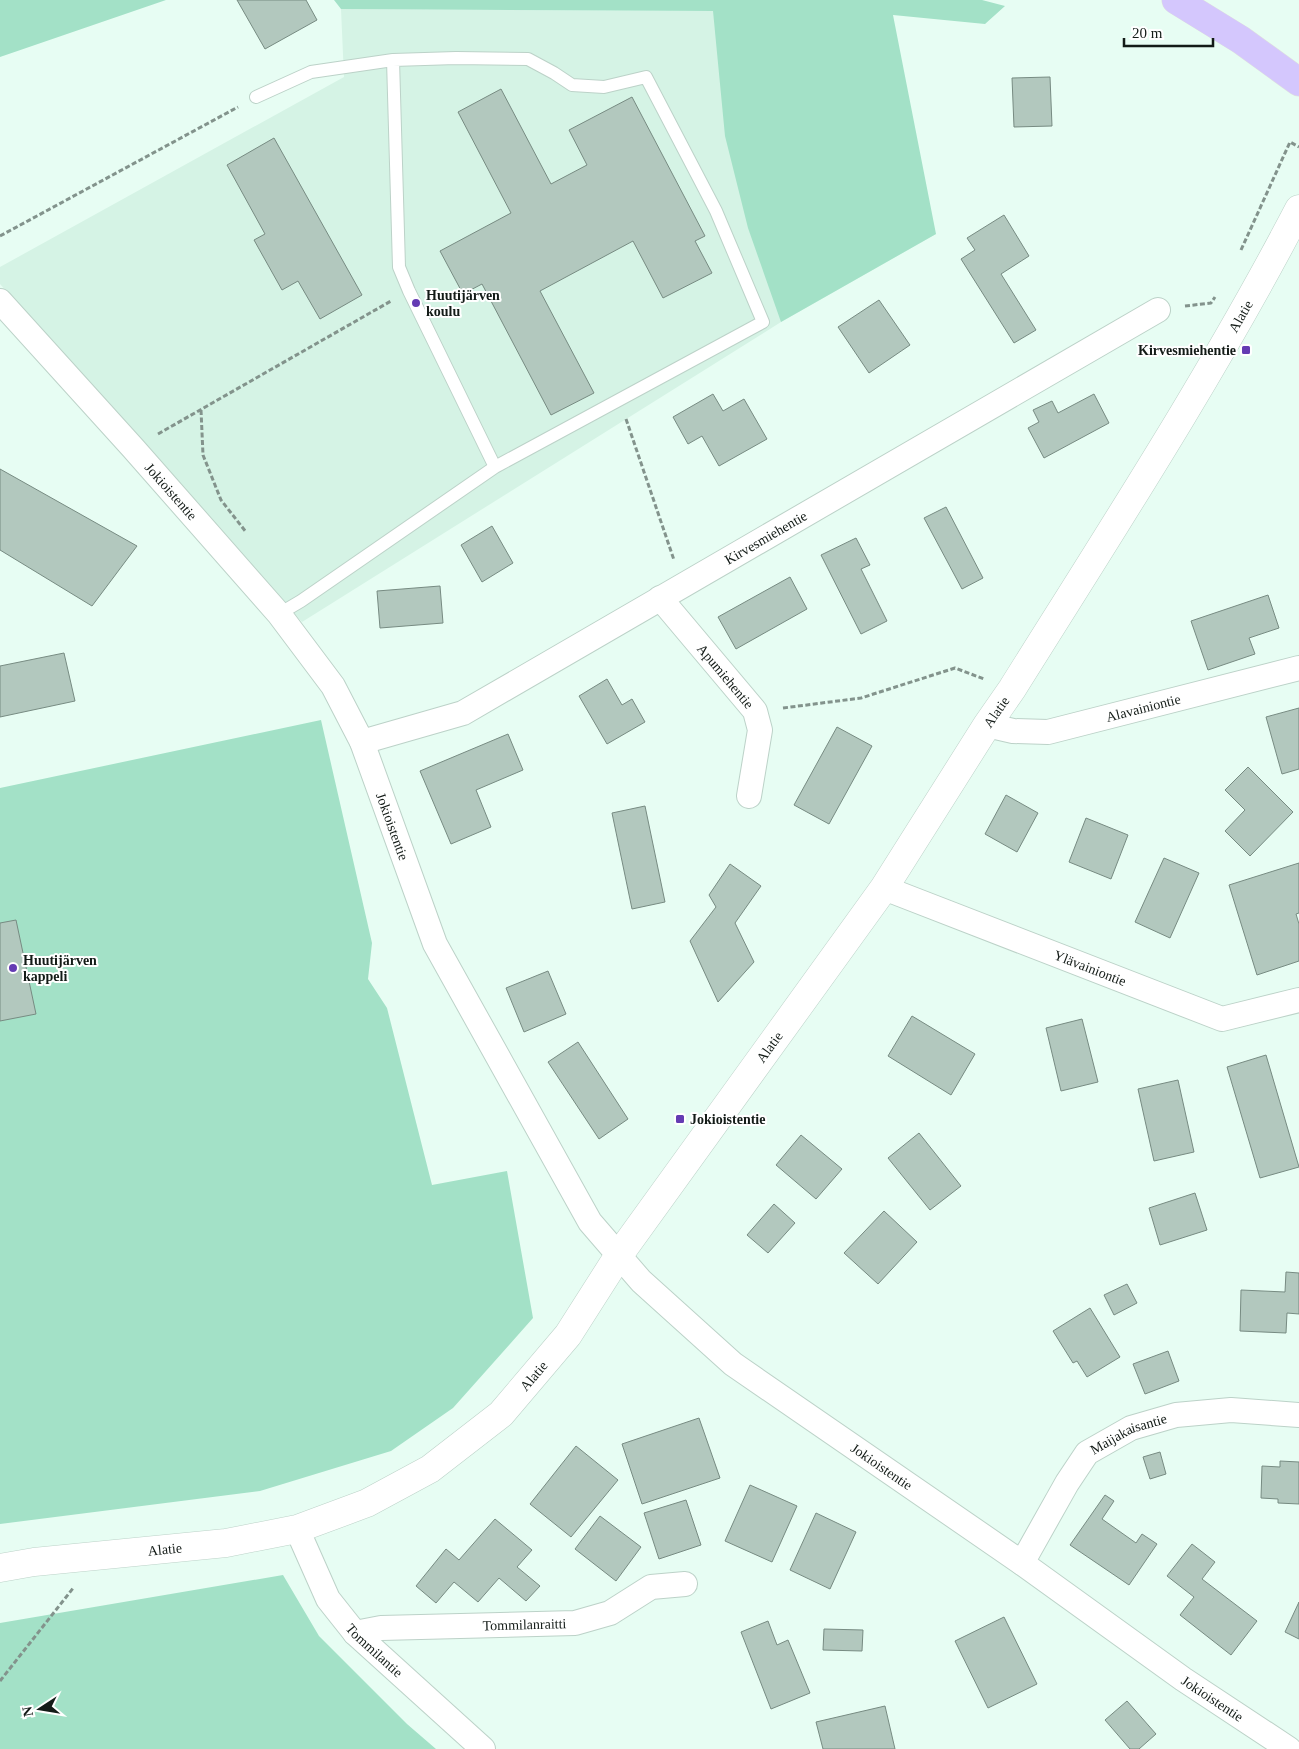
<svg xmlns="http://www.w3.org/2000/svg" width="1299" height="1749" font-family="Georgia,serif">
<style>
.built{fill:#d5f3e5}
.green{fill:#a3e1c7}
.building{fill:#b2c8be;stroke:#778b82}
.lines{fill:none;stroke-linecap:round;stroke-linejoin:round}
.service-casing{stroke:#bcd2c8;stroke-width:14}
.minor-casing{stroke:#bcd2c8;stroke-width:26}
.tertiary-casing{stroke:#bcd2c8;stroke-width:29}
.primary-casing{stroke:#dedfdf;stroke-width:29}
.path{stroke:#83938c;stroke-width:3;stroke-dasharray:5 2.5;stroke-linecap:butt}
.service{stroke:#fff;stroke-width:12}
.minor{stroke:#fff;stroke-width:24}
.tertiary{stroke:#fff;stroke-width:28}
.primary{stroke:#d4c7fd;stroke-width:28}
.poi-dot{fill:#643bb3;stroke:#fff;stroke-width:2}
.labels{text-anchor:middle;stroke-width:4;stroke-linejoin:round;paint-order:stroke}
.poi-label{font-size:14px;font-weight:bold;fill:#131b17;stroke:#fff;text-anchor:start}
.street-label{font-size:14px;fill:#131b17;stroke:#fff}
</style>
<rect width="100%" height="100%" fill="#e7fdf3"/>
<path class="built" d="M341,9L713,11L936,234L781,322L302,622L0,284V267L344,77Z"/>
<path class="green" d="M0,0H166L0,57Z
M334,0H982L1005,6L985,24L893,15L936,234L781,322L748,228L725,136L713,11L341,9Z
M321,720L372,943L368,979L387,1008L432,1185L507,1171L533,1318L453,1408L391,1451L260,1491L0,1524V788Z
M283,1575L319,1636L407,1724L436,1749H0V1623Z"/>
<path class="building" d="M237,0H306L317,20L265,49Z
M1050,77L1052,126L1014,127L1012,78Z
M501,89L551,184L587,165L569,130L632,97L705,236L695,241L712,273L663,298L633,241L540,291L594,393L551,415L482,284L463,294L440,251L511,213L458,112Z
M274,138L362,295L320,319L298,281L282,290L254,240L265,234L227,165Z
M1004,215L1029,256L1001,274L1036,330L1014,343L961,259L975,250L967,238Z
M879,300L910,345L869,373L838,327Z
M713,394L723,411L744,399L767,439L719,466L702,436L688,444L673,417Z
M1094,394L1109,423L1044,458L1028,428L1039,422L1033,410L1052,401L1058,413Z
M0,469L137,546L92,606L0,550Z
M946,507L983,578L962,589L924,518Z
M492,526L513,563L482,582L461,545Z
M856,538L870,565L861,569L887,621L861,634L821,555Z
M790,577L807,609L736,649L718,617Z
M440,586L443,623L380,628L377,591Z
M1268,595L1279,628L1249,638L1255,654L1208,670L1191,621Z
M64,653L75,701L0,717V666Z
M607,679L622,705L632,699L645,722L607,744L579,696Z
M1299,708V769L1282,774L1266,717Z
M837,727L872,746L829,824L794,805Z
M508,734L523,770L476,790L491,827L451,844L420,771Z
M1248,767L1293,812L1250,856L1225,831L1245,810L1225,790Z
M1006,795L1038,813L1017,852L985,834Z
M645,806L665,902L632,909L612,813Z
M1086,818L1128,835L1111,879L1069,862Z
M1164,858L1199,873L1170,938L1135,922Z
M1299,863V913L1296,914L1299,924V961L1257,975L1229,885Z
M730,864L761,886L735,923L754,962L718,1002L690,941L716,907L709,895Z
M16,920L36,1014L0,1021V923Z
M548,971L566,1014L524,1032L506,988Z
M912,1016L975,1054L951,1095L888,1056Z
M1082,1019L1098,1082L1061,1091L1046,1028Z
M578,1042L628,1119L599,1139L548,1062Z
M1266,1055L1299,1167L1260,1178L1227,1067Z
M1178,1080L1194,1152L1154,1161L1138,1089Z
M919,1133L961,1186L930,1210L888,1158Z
M801,1135L842,1169L816,1199L776,1165Z
M1195,1193L1207,1230L1160,1245L1149,1208Z
M774,1204L795,1223L768,1253L747,1235Z
M884,1211L917,1242L878,1284L844,1253Z
M1286,1272L1299,1273V1314L1287,1313L1286,1333L1240,1331L1241,1290L1285,1292Z
M1127,1284L1137,1303L1114,1315L1104,1295Z
M1090,1308L1120,1357L1087,1377L1077,1361L1073,1363L1053,1331Z
M1168,1351L1179,1381L1145,1394L1133,1364Z
M699,1418L720,1478L642,1504L622,1444Z
M576,1446L618,1480L571,1537L530,1504Z
M1160,1452L1166,1474L1150,1479L1143,1457Z
M1280,1461L1299,1462V1504L1278,1503V1499L1261,1498L1262,1466L1280,1467Z
M750,1485L797,1506L772,1562L725,1541Z
M1105,1495L1114,1501L1102,1519L1136,1543L1142,1534L1157,1544L1129,1585L1070,1545Z
M686,1500L701,1545L659,1559L644,1513Z
M816,1513L856,1532L830,1589L790,1570Z
M600,1516L641,1547L616,1581L575,1549Z
M495,1519L532,1550L517,1567L540,1586L526,1601L499,1578L478,1602L454,1582L436,1603L416,1586L446,1549L459,1560Z
M1192,1544L1215,1562L1202,1579L1257,1621L1231,1655L1180,1615L1194,1597L1167,1576Z
M1299,1602V1639L1285,1632Z
M1004,1617L1037,1684L988,1708L955,1641Z
M768,1621L777,1645L788,1640L810,1693L771,1709L741,1632Z
M824,1629L863,1630L862,1651L823,1650Z
M1127,1701L1156,1734L1139,1749H1130L1105,1720Z
M885,1706L895,1749H823L816,1722Z"/>
<g class="lines">
<defs>
<path id="service" d="M393,60L399,267L409,291L495,467
M256,97L311,72L393,60L456,58L528,59L554,73L572,85L604,87L646,77L716,211L763,322L495,467L301,601L279,614"/>
<g id="minor">
<path id="s1" d="M0,301L133,448L279,614L333,686L362,742L435,944L590,1222L641,1281L733,1364L1022,1563L1183,1679L1289,1749"/>
<path id="s2" d="M660,598L755,711L760,730L749,796"/>
<path id="s3" d="M987,725L1013,731L1048,732L1299,668"/>
<path id="s4" d="M362,742L463,713L1158,310"/>
<path id="s5" d="M884,888L1222,1019L1299,1000"/>
<path id="s6" d="M297,1529L328,1599L355,1633L483,1749"/>
<path id="s7" d="M1022,1563L1067,1483L1087,1453L1131,1428L1176,1415L1231,1410L1299,1415"/>
<path id="s8" d="M355,1633L381,1628L575,1623L610,1613L651,1587L685,1584"/>
</g>
<g id="tertiary">
<path id="s9" d="M0,1568L34,1562L226,1543L297,1529L367,1503L430,1469L501,1414L568,1335L619,1255L884,888L987,725L1012,689C1111,531 1213,374 1299,209"/>
</g>
<path id="primary" d="M1176,0L1241,40L1299,82"/>
</defs>
<use href="#service" class="service-casing"/>
<use href="#minor" class="minor-casing"/>
<use href="#tertiary" class="tertiary-casing"/>
<use href="#primary" class="primary-casing"/>
<path class="path" d="M0,236L238,107
M1241,250L1290,142L1299,147
M1185,306L1211,303L1215,297
M201,410L203,455L221,500L246,532
M626,419L674,560
M158,434L391,301
M783,708L861,698L955,668L984,679
M0,1681L74,1587"/>
<use href="#service" class="service"/>
<use href="#minor" class="minor"/>
<use href="#tertiary" class="tertiary"/>
<use href="#primary" class="primary"/>
</g>
<g class="poi-dot">
<circle cx="416" cy="303" r="5"/>
<rect x="1241" y="345" width="10" height="10" rx="2.5"/>
<circle cx="13" cy="968" r="5"/>
<rect x="675" y="1114" width="10" height="10" rx="2.5"/>
</g>
<g class="labels">
<g class="poi-label">
<text x="426" y="300">Huutijärven<tspan x="426" dy="16">koulu</tspan></text>
<text x="1236" y="355" text-anchor="end">Kirvesmiehentie</text>
<text x="23" y="965">Huutijärven<tspan x="23" dy="16">kappeli</tspan></text>
<text x="690" y="1124">Jokioistentie</text>
</g>
<g class="street-label">
<text dy="5" stroke="none"><textPath href="#s9" startOffset="1861">Alatie</textPath></text>
<text dy="5" stroke="none"><textPath href="#s1" startOffset="256">Jokioistentie</textPath></text>
<text dy="5" stroke="none"><textPath href="#s4" startOffset="455">Kirvesmiehentie</textPath></text>
<text dy="5" stroke="none"><textPath href="#s2" startOffset="102">Apumiehentie</textPath></text>
<text dy="5" stroke="none"><textPath href="#s3" startOffset="160">Alavainiontie</textPath></text>
<text dy="5" stroke="none"><textPath href="#s9" startOffset="1396">Alatie</textPath></text>
<text dy="5" stroke="none"><textPath href="#s1" startOffset="662">Jokioistentie</textPath></text>
<text dy="5" stroke="none"><textPath href="#s5" startOffset="221">Ylävainiontie</textPath></text>
<text dy="5" stroke="none"><textPath href="#s9" startOffset="991">Alatie</textPath></text>
<text dy="5" stroke="none"><textPath href="#s9" startOffset="586">Alatie</textPath></text>
<text dy="5" stroke="none"><textPath href="#s7" startOffset="174">Maijakaisantie</textPath></text>
<text dy="5" stroke="none"><textPath href="#s1" startOffset="1488">Jokioistentie</textPath></text>
<text dy="5" stroke="none"><textPath href="#s9" startOffset="166">Alatie</textPath></text>
<text dy="5" stroke="none"><textPath href="#s8" startOffset="170">Tommilanraitti</textPath></text>
<text dy="5" stroke="none"><textPath href="#s6" startOffset="146">Tommilantie</textPath></text>
<text dy="5" stroke="none"><textPath href="#s1" startOffset="1892">Jokioistentie</textPath></text>
</g>
</g>
<g transform="translate(40 1709) rotate(258)" stroke="#ffffff" stroke-width="4" paint-order="stroke">
<path d="M0-4L9 19L0 12L-9 19Z" fill="#131b17"/>
<text y="-8" font-size="14" font-weight="bold" text-anchor="middle" fill="#131b17">N</text>
</g>
<path d="M1124 38v8h89v-8" fill="none" stroke="#131b17" stroke-width="2.5"/>
<text x="1132" y="38" font-size="15" fill="#131b17" stroke="#ffffff" stroke-width="4" paint-order="stroke">20 m</text>
</svg>
